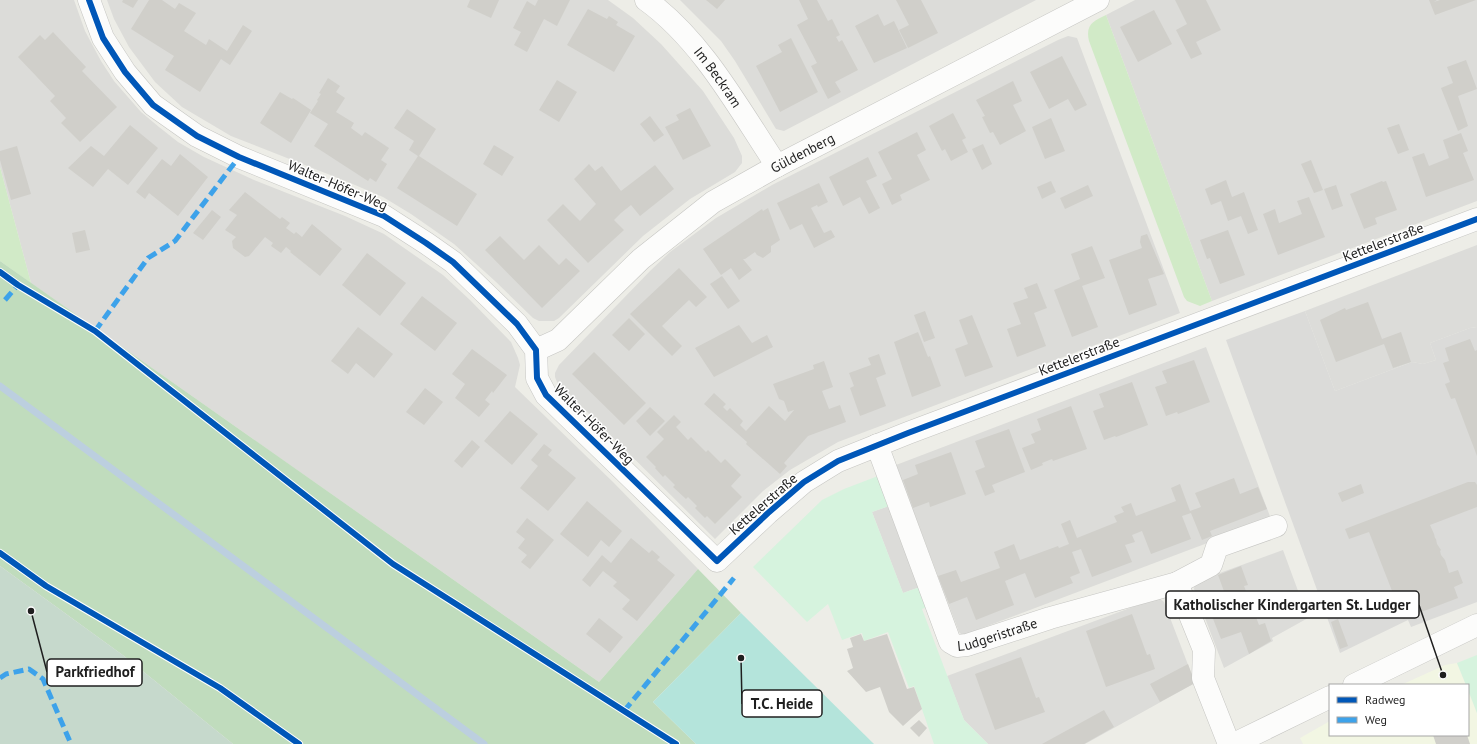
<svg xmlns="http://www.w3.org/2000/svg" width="1477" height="744" font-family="'PT Sans',sans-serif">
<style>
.residential{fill:#dcdcd9}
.education{fill:#f2f6e3}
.religious{fill:#dbdbd9}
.grass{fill:#d1eac7}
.forest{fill:#c0dcbd}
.cemetery{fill:#c6d9cc}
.park{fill:#d6f3de}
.pitch{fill:#b4e4db}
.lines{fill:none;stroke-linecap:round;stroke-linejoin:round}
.stream{stroke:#bccfdf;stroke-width:7}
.building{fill:#d0cfca}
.minor-casing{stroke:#c6c6c3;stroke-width:23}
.minor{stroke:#fcfcfb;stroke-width:22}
.quiet{stroke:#3da2ea;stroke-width:5;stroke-dasharray:10 5;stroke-linecap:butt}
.cycleway-casing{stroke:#fff;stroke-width:8}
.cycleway{stroke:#0057b8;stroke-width:6}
.labels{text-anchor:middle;stroke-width:3;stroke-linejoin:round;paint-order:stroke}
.street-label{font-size:14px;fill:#1f1f1f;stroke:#fff}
.leader{fill:none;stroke:#1f1f1f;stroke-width:1.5}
.callout-dot{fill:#1f1f1f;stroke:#fff;stroke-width:1.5}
.callout{fill:#fff;stroke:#1f1f1f;stroke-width:1.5}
.callout-label{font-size:15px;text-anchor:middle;font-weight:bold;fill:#1f1f1f}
</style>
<rect width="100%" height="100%" fill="#edede7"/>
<path class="residential" d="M0,0H74L85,31L101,61L114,81L141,112L159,127L178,142L204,157L254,180L345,216L384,234L443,275L470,300L511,342L518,358L520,365L515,387L614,483L698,569L599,682L31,283L0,167Z
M107,0H608L633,18L661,44L703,91L734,138L742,156V163L735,172L690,199L643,236L559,318L554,321H539L533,318L495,281L454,244L411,214L383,197L348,182L231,136L182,107L155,82L129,47L114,19Z
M680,0H1036L784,131L776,129L735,61L721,41Z
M1135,0H1477V201L1212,301L1106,15Z
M1068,36L1077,38L1180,313L838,442L790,470L763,491L715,539L557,382L555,377V373L559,365L650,271L670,252L716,218L772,185L1058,40Z
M1477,245V327L1470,328L1430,343L1436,360L1423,364L1412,362L1335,391L1305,311Z
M1206,347L1271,519L966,634H961L959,632L896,465Z
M889,506L920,587L903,593L872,512Z
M1283,550L1308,618L1272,638L1273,641L1224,668L1194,589L1195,582Z
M1157,598H1159L1164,602L1195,683L1085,744H988L964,720L947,676Z"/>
<path class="education" d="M1457,663L1466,685H1401L1445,665Z
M1468,690L1477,713V744H1303L1300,738L1330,721V735H1468Z"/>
<path class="religious" d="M1305,311L1335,391L1412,362L1423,364L1436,360L1430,343L1470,328L1477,327V602L1411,627L1408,620L1340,653L1226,340Z"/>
<path class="grass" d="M1106,15L1212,301L1200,306L1187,301L1184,297L1089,41C1085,24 1094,21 1106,15Z
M0,167L31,283L0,261Z"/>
<path class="forest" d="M0,261L599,682L698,569L741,613L653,702L696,744H233L124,656L0,566Z"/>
<path class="cemetery" d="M0,566L124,656L233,744H0Z"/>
<path class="park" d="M878,476L889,506L872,512L903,593L920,587L927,607L922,609L964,720L988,744H934L914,686L909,688L888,632L864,641L862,633L842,640L828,604L807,622L753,567L822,500L844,489Z
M1477,655V713L1468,690V685H1466L1457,663Z"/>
<path class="pitch" d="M741,613L874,744H696L653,702Z"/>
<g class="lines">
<path class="stream" d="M0,386L484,744"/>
</g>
<path class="building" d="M123,0H138L133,8L122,2Z
M149,0H162L175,9L179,3L196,13L184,31L206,45L209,39L227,51L243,25L252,31L230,65L221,59L200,92L165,70L174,56L131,29Z
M470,0H499L491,18L467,7Z
M538,0H570L557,26L544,19L527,52L514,45L521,32L513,28L527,1L535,6Z
M706,0H725L717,9Z
M799,0H817L828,21L832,19L840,35L836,37L839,42L842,40L858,70L835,82L841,92L828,99L811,66L817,63L797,25L808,19Z
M896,0H921L938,33L908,48L899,30L909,25Z
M1175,0H1206L1221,30L1196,42L1202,54L1191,59L1176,30L1187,24Z
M1429,0H1437L1434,2L1440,0H1476L1435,15Z
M588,9L607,19L609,16L618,22L616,25L635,36L614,72L567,45Z
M1154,10L1172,44L1138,62L1120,27Z
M878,14L884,26L894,21L907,48L874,63L855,26Z
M53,32L86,67L82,71L117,107L80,142L61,123L66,118L50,101L55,96L18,57L40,35L45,40Z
M791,38L818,92L780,112L756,66L782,52L778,45Z
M1062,56L1087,105L1075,111L1068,99L1049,109L1030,72Z
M1466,60L1477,89L1458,96L1468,126L1458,131L1441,88L1453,83L1447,67Z
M328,78L340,86L336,92L345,98L336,112L354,123L351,128L362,136L365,132L389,148L381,160L387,164L376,182L370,178L368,181L314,146L328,124L310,113L318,101L317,100L321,94L319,93Z
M557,80L577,92L559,122L539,110Z
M1013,81L1022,101L1013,105L1026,131L1000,145L993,132L990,133L982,117L985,116L976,100Z
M280,92L292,99L293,98L311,110L291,143L260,123Z
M690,108L711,146L683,160L665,127L679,120L676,115Z
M407,109L436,129L419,156L477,194L457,226L397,188L418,156L409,150L414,141L394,128Z
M953,113L966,138L962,140L968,152L951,161L945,149L942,151L929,126Z
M650,116L664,135L654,142L640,124Z
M1051,118L1065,151L1045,159L1032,127Z
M1399,124L1409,150L1398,154L1387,128Z
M130,125L158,148L128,185L108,169L93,187L68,168L91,146L104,156Z
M917,132L926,150L917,155L930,180L900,195L902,200L892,205L882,184L892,179L878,152Z
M1461,133L1468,151L1463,153L1474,180L1426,197L1412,157L1424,153L1429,166L1449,158L1443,140Z
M983,144L992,164L982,170L972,149Z
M494,145L514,157L502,176L483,164Z
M17,146L31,194L11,200L0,160V151Z
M180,154L208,177L178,216L149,193L145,199L136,192L162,159L171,166Z
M868,157L877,176L866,181L880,208L869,214L860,197L843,206L829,177Z
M1311,160L1323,190L1314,193L1301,164Z
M589,164L595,171L602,166L621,191L655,165L674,189L640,216L631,205L621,213L614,220L624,230L588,263L547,220L563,204L580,221L596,204L574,179Z
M1226,180L1232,197L1244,192L1258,230L1248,234L1241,216L1228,221L1221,201L1211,205L1205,189Z
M1051,181L1056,192L1042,199L1037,187Z
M1382,181L1383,182L1386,181L1397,210L1375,218L1377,224L1364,229L1350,194Z
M819,183L828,202L818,207L817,205L811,208L824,233L831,230L835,237L814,248L802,224L790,230L777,203Z
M1088,185L1093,196L1065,209L1060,198Z
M1336,185L1343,206L1332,210L1324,189Z
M245,192L280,219L282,217L290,223L286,228L294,234L296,232L302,237L312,224L342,249L320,276L290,252L291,251L286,247L281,253L271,246L273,243L265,237L249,256L245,257L233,248L232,241L236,237L225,230L237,215L229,210Z
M1309,197L1325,237L1278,255L1263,214L1275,209L1279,223L1302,214L1297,201Z
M768,208L780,240L771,246V252L763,258L757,255L755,252L745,259H743L752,270L739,280L731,268L721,275L703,249L762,209L763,211Z
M212,210L221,217L203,240L193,233Z
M85,230L90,250L76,253L72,233Z
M1228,230L1245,275L1220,284L1210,258L1207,259L1200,240Z
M1147,234L1164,274L1148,279L1157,305L1129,315L1109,260L1142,248L1140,242L1141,236Z
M500,236L524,260L539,245L559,265L566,258L580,271L542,308L485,250Z
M1092,246L1105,278L1082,286L1098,327L1072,337L1054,290L1080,279L1071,254Z
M367,253L406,283L380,316L342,285Z
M679,268L707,297L696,307L689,300L662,326L682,346L672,356L630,314Z
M722,276L740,301L728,309L710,284Z
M1037,283L1047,308L1034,313L1046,346L1017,357L1007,329L1021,324L1013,303L1028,298L1024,288Z
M422,296L457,323L435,351L400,324Z
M1368,302L1382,339L1401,332L1411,362L1393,368L1384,344L1336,362L1320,320L1345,308L1346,310Z
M925,311L935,338L924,342L914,315Z
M972,315L993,367L965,377L955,349L968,344L959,320Z
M629,318L645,334L629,351L612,335Z
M739,325L752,343L767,335L773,347L714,377L695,348Z
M358,327L393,354L374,378L356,363L348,374L331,361Z
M918,332L928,357L930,356L941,386L912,397L894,342Z
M1470,339L1475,351L1477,350V456L1455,398L1451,399L1445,384L1450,382L1443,363L1449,361L1445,348Z
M472,349L507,375L493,393L492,391L485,400L490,404L479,417L455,398L465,384L452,374Z
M594,352L646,403L624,425L572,374Z
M879,354L886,374L876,378L886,406L860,416L850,388L854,386L849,373L871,365L868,358Z
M1194,360L1210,402L1178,414L1177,412L1166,416L1155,387L1167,383L1162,371Z
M824,361L833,387L822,391L829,409L840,405L846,422L808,436L784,463L787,466L780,474L746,444L747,442L704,404L714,393L726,404L723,407L727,411L730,408L743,421L740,425L746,431L769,406L785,421L794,410L788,412L784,401L779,399L773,384L814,369L813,365Z
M1132,382L1148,425L1116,437L1115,436L1104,440L1093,411L1104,407L1099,394Z
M425,388L443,402L424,425L406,412Z
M1071,406L1087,449L1053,461L1052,459L1042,463L1043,465L1031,470L1022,448L1035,443L1031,434L1041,430L1037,419Z
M650,407L665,421L650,436L636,421Z
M510,411L538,434L512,465L484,441Z
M674,415L681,422L676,427L688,440L691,437L706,452L708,450L721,463L725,459L741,475L731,486L742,497L715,524L707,516L705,518L695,508L697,506L688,497L686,499L673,487L675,485L665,475L663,477L655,468L656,467L646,457L664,439L657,432Z
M1009,429L1025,472L992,485L995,492L985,496L975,471L985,467L975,441Z
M472,440L480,447L462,468L454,461Z
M544,444L552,450L548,455L576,478L548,511L520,488L538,466L531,460Z
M951,452L966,494L930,507L929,502L913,508L903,480L918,474L915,465Z
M1234,478L1240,494L1258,487L1267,509L1210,531L1212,536L1202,540L1191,513L1182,516L1191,539L1151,554L1142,531L1132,535L1135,542L1125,545L1132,562L1092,577L1081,549L1072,552L1080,573L1070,577L1073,583L1035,598L1025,573L1005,581L1014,605L976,620L967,597L949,604L938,576L956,570L961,582L1000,568L994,552L1014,544L1020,560L1058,546L1059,548L1069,544L1061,524L1070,520L1077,538L1117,522L1114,516L1124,512L1121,507L1131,503L1136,516L1176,501L1171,488L1180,484L1190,511L1201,507L1195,493Z
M1468,482H1475L1477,485V507L1430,525L1434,534L1435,538L1436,539L1437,544L1441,550L1440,551L1441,555L1445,560L1449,573L1458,570L1463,583L1454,587L1458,598L1403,619L1369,532L1349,539L1345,529Z
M1361,484L1364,493L1342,502L1338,493Z
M587,501L622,531L609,547L601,540L588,557L560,534Z
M527,518L554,540L530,569L521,562L527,555L518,548L525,539L516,532Z
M631,538L649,553L652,550L660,557L657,560L675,575L637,621L622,609L630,600L613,586L617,582L603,571L590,587L582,580L602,555L611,563Z
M1241,566L1248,585L1244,586L1259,625L1265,623L1271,641L1249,654L1241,632L1221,639L1206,601L1225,594L1218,575Z
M1132,614L1147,655L1150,654L1155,669L1106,687L1086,631Z
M599,618L623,637L610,653L586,634Z
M1338,619L1348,646L1340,649L1331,622Z
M861,634L864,641L887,634L907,689L914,687L922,709L903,726L889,712L880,687L866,692L847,671L853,668L847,649L853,647L850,638Z
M1021,657L1036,698L1039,697L1045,712L995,730L975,674Z
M1188,664L1195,683L1160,702L1150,684Z
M1104,710L1114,727L1084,744H1042Z
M919,720L927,728L919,737L910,728Z
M1433,735H1467L1470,744H1436Z"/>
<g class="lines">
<defs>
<g id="minor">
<path d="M89,0L103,38L125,72L153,105L197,136L239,157L384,216L426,243L453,262L517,324L536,350L537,378L546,395L717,561L768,513L804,482L838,461L908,433L1477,219"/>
<path id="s1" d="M646,0C702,40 739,109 777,166"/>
<path id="s2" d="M536,350L558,340L641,259L713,202L777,166L1098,0"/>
<path id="s3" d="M877,445L950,642L957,646L967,645L1050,618L1177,583L1204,650L1203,678L1229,744"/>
<path d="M1177,583L1211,565L1217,547L1276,526"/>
<path d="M1354,685L1477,625"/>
<path d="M1234,744L1330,697"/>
</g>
</defs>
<use href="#minor" class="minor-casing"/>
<use href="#minor" class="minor"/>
<path class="quiet" d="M5,300L18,285
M95,331L148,258L175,241L239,157
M0,678L6,674L29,669L43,679L71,744
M624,711L734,578"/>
<defs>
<path id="cycleway" d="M89,0L103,38L125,72L153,105L197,136L239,157L384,216L426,243L453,262L517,324L536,350L537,378L546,395L717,561L768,513L804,482L838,461L908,433L1477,219
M0,272L18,285L95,331L393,564L676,744
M0,553L46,586L220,688L299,744"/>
</defs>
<use href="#cycleway" class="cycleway-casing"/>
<use href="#cycleway" class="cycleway"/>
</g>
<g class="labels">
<g class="street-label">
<text dy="5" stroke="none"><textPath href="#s1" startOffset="106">Im Beckram</textPath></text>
<text dy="5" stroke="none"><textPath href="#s2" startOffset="334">Güldenberg</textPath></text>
<text transform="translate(338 185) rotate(23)" y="5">Walter-Höfer-Weg</text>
<text transform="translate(1383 242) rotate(-21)" y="5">Kettelerstraße</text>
<text transform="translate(1079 356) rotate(-21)" y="5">Kettelerstraße</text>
<text transform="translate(594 424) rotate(45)" y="5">Walter-Höfer-Weg</text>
<text transform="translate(763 504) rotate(-41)" y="5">Kettelerstraße</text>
<text dy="5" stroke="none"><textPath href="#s3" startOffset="260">Ludgeristraße</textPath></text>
</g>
</g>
<path class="leader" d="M1443 675L1419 605M31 611L47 672M741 658L742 704"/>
<g class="callout-dot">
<circle cx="1443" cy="675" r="4"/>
<circle cx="31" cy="611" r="4"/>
<circle cx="741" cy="658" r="4"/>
</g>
<g class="callout">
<rect x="1166" y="591" width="253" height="27" rx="4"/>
<rect x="47" y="659" width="95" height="27" rx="4"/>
<rect x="742" y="690" width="80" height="27" rx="4"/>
</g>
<g class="callout-label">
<text x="1292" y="610">Katholischer Kindergarten St. Ludger</text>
<text x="95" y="677">Parkfriedhof</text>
<text x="782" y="709">T.C. Heide</text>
</g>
<rect x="1329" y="684" width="140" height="52" fill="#ffffff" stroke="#a5a5a5"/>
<rect x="1337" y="697" width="20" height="6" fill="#0057b8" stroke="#a5a5a5"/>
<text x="1365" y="704" font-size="12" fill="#1f1f1f">Radweg</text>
<rect x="1337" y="717" width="20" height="6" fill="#3da2ea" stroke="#a5a5a5"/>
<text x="1365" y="724" font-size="12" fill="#1f1f1f">Weg</text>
</svg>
